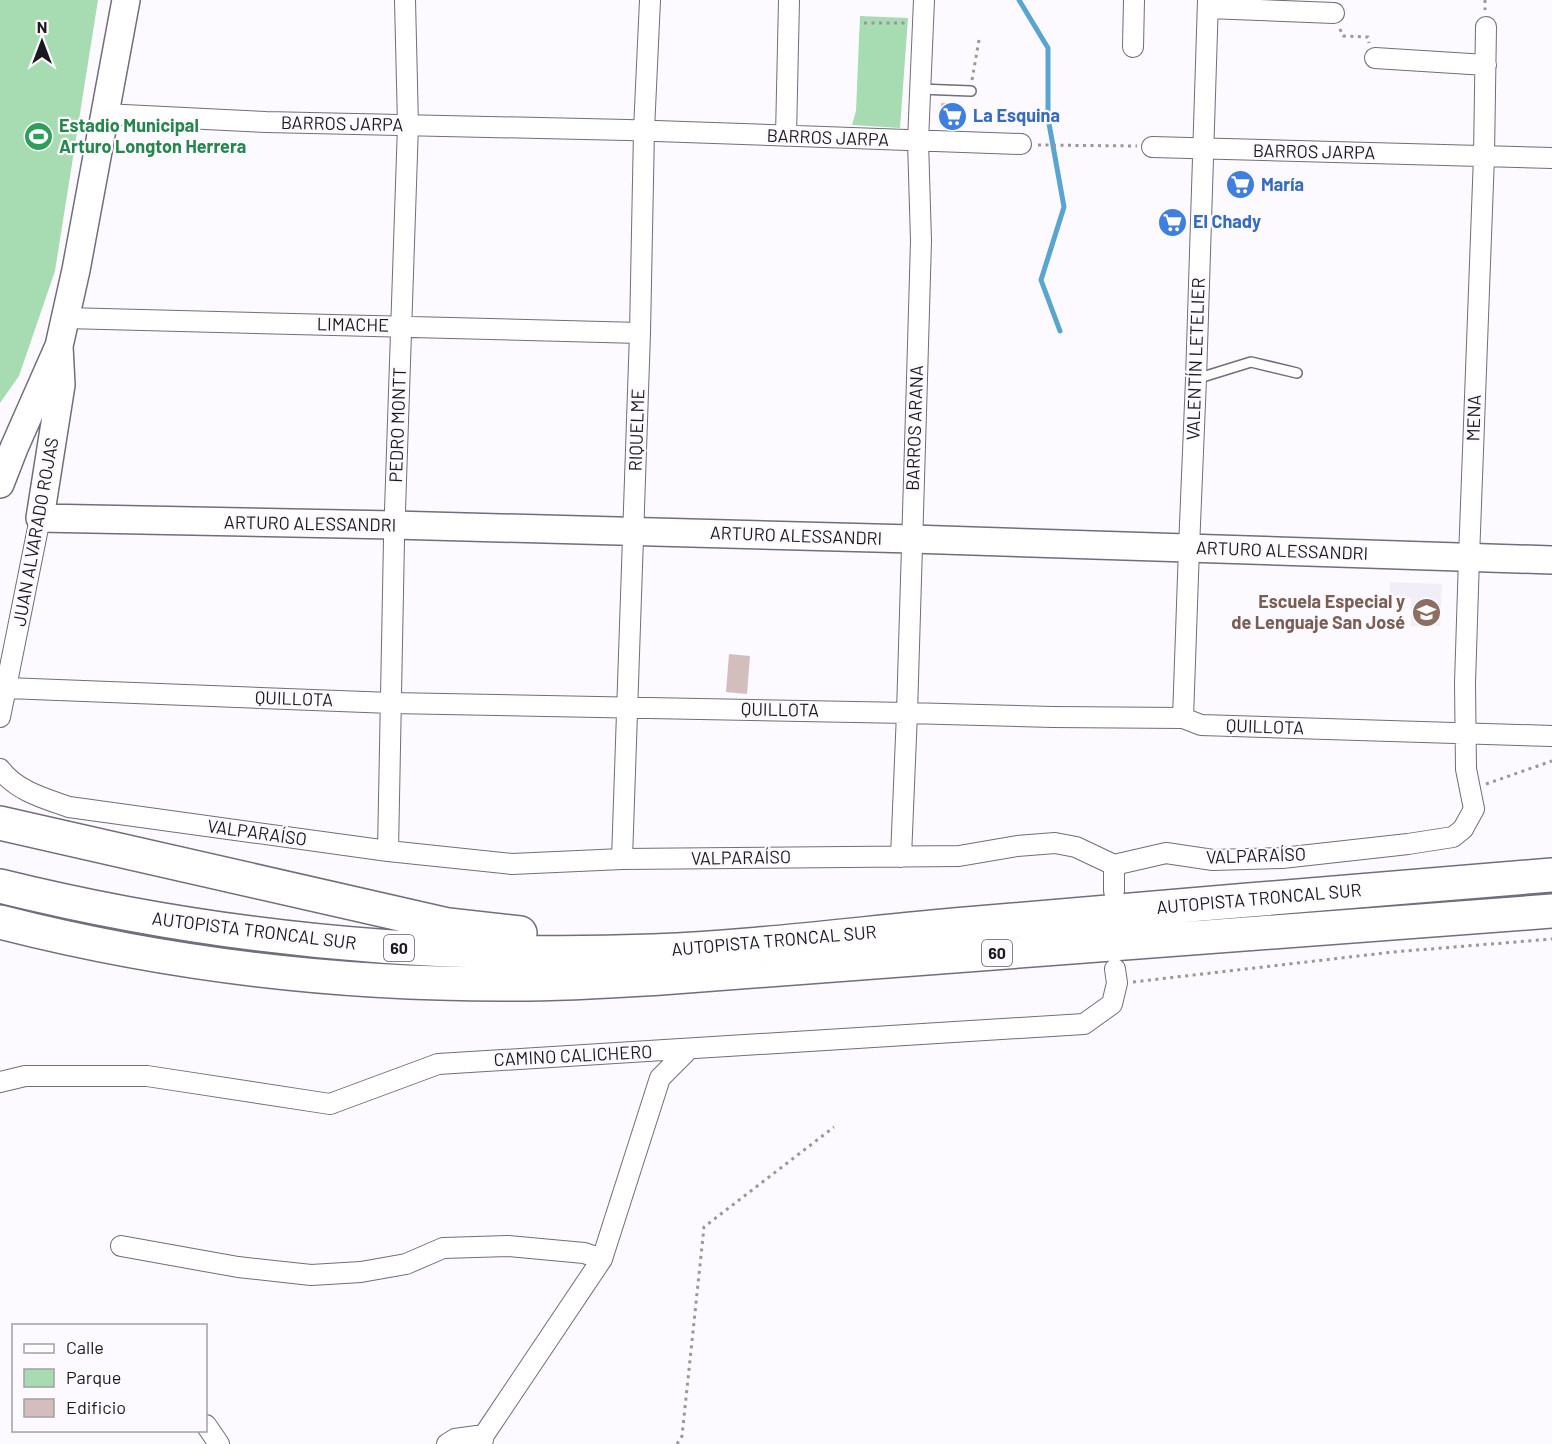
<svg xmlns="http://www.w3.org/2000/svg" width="1552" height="1444" font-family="Barlow,sans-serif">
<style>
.built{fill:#f1eef8}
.green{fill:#a7dcb3}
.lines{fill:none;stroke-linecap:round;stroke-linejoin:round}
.stream{stroke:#5aa5d0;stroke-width:5}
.building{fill:#d4bebd}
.lane-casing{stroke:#726c7c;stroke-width:12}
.street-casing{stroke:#726c7c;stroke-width:22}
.secondary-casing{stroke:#726c7c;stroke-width:30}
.highway-casing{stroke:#726c7c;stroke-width:36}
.path{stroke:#99979c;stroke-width:3;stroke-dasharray:3 4.5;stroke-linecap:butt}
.lane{stroke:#fff;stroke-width:9}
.street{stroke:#fff;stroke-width:20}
.secondary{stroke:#fff;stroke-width:27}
.highway{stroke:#fff;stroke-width:33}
.labels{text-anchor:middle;stroke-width:4.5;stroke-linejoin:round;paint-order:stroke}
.shield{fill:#fcfafe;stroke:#5e5c62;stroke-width:1.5}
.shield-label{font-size:16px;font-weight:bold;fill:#1b191f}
.shop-label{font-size:18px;font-weight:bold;fill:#366cbe;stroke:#fcfafe;text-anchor:start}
.street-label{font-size:18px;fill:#1b191f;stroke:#fcfafe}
.leisure-label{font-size:18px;font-weight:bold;fill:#27864d;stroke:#fcfafe;text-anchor:start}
.education-label{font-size:18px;font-weight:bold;fill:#785e54;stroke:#fcfafe;text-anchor:end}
</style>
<rect width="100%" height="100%" fill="#fcfafe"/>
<path class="built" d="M1390,582L1442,584L1440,626H1411V598H1390Z"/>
<path class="green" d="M0,0H98L55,271L19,376L0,403Z
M860,16L908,18L900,128L852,125L856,111Z"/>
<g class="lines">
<path class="stream" d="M1019,0L1048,48V118L1064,207L1041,280L1060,331"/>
</g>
<path class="building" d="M941,103H955L954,107H962V124H941Z
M729,654L750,656L747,694L726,692Z"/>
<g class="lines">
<defs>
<path id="lane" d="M920,89L971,91
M1196,379L1251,362L1297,373"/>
<path id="street" d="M1208,8L1334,13
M1133,47L1134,0
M1375,58L1486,65
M104,114L266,122L627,130L1021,144
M786,136L789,0
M1152,147L1552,158
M66,318L640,333
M7,688L391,703L907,713L1053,717L1183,718L1201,725L1552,736
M0,717L40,518
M1183,718L1189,548L1196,379L1208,0
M0,769C17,791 43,798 69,807L388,851L512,864L622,859L959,856L1017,846L1055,843L1076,847L1114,865L1166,853L1213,860L1282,858L1408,844L1453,837L1463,829L1474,809L1466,769L1465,683L1469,558L1484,156L1486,27
M388,851L394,540L408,125L405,0
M901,857L907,713L917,379L921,241L918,141L924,0
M622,859L640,333L644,130L650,0
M1114,865V891
M0,1082L25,1076H147L330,1104L438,1064L1084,1024L1112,1004L1117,983L1115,969
M121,1246L238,1267L311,1275L361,1272L406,1264L443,1248L508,1246L584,1253L602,1259
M206,1425L219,1444
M447,1444L455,1439L484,1435
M482,1444L484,1435L602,1259L660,1078L689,1049"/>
<path id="secondary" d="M59,346L61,385L40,518L394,525L912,539L1552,560
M0,484L14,448L59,346L76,270L126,0"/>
<path id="highway" d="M0,823L448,925L520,933
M0,886C214,939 433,959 653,951C758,947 862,933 966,924C1161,908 1357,890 1552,875
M0,922C168,965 342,985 515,984C564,984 612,981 661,978L1552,911"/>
</defs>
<use href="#lane" class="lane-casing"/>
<use href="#street" class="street-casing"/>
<use href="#secondary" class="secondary-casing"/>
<use href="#highway" class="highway-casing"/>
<path class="path" d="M1485,0V10
M864,23H906
M1340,29L1343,36L1368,37L1369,43
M972,80L979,40
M1038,145L1137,146
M1486,784L1552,761
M1133,982L1393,952L1552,939
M677,1444L682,1436L704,1227L834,1127"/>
<use href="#lane" class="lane"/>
<use href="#street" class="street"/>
<use href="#secondary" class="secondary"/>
<use href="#highway" class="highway"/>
</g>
<defs>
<symbol id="supermarket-disc" viewBox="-11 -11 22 22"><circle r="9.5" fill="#3f7fe0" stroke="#fcfafe"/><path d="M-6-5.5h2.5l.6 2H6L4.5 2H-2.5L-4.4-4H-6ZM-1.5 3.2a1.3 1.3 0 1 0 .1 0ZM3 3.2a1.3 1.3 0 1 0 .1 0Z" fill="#fff"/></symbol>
<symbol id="stadium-disc" viewBox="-11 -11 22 22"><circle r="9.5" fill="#2e9e5b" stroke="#fcfafe"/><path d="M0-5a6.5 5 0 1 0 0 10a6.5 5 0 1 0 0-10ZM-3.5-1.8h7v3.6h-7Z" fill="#fff"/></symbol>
<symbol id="school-disc" viewBox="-11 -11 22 22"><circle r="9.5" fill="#8d6e63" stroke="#fcfafe"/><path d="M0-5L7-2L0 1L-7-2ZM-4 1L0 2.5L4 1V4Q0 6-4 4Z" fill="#fff"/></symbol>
</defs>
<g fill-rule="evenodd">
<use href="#supermarket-disc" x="936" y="100" width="33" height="33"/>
<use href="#stadium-disc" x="22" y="120" width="33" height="33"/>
<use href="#supermarket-disc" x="1224" y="168" width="33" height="33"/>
<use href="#supermarket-disc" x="1156" y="206" width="33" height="33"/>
<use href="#school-disc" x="1410" y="596" width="33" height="33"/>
</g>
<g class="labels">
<g class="shield">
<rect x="384" y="935" width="30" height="26" rx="4.5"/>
<rect x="982" y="940" width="30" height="26" rx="4.5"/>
</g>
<g class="shield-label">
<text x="399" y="954">60</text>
<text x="997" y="959">60</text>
</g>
<g class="shop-label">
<text x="973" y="122">La Esquina</text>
<text x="1261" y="191">María</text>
<text x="1193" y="228">El Chady</text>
</g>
<g class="street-label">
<text transform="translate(342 124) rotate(1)" y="6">BARROS JARPA</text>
<text transform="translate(828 138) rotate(2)" y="6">BARROS JARPA</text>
<text transform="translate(1314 152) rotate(1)" y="6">BARROS JARPA</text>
<text transform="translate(353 325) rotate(1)" y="6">LIMACHE</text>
<text transform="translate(1196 359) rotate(-88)" y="6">VALENTÍN LETELIER</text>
<text transform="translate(1474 418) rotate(-88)" y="6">MENA</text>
<text transform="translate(398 425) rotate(-88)" y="6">PEDRO MONTT</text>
<text transform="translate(915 428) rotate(-88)" y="6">BARROS ARANA</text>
<text transform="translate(637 430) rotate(-88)" y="6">RIQUELME</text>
<text transform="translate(310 524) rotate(1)" y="6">ARTURO ALESSANDRI</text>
<text transform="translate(36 532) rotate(-80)" y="6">JUAN ALVARADO ROJAS</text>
<text transform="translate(796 536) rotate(2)" y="6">ARTURO ALESSANDRI</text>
<text transform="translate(1282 551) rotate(2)" y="6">ARTURO ALESSANDRI</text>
<text transform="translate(294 699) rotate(2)" y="6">QUILLOTA</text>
<text transform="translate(780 710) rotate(1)" y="6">QUILLOTA</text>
<text transform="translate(1265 727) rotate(2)" y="6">QUILLOTA</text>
<text transform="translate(257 833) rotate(8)" y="6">VALPARAÍSO</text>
<text transform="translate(1256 856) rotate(-2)" y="6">VALPARAÍSO</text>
<text transform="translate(741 858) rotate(-1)" y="6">VALPARAÍSO</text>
<text transform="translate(1259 899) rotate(-5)" y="6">AUTOPISTA TRONCAL SUR</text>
<text transform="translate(254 931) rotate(7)" y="6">AUTOPISTA TRONCAL SUR</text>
<text transform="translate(774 941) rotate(-5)" y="6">AUTOPISTA TRONCAL SUR</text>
<text transform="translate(573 1056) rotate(-3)" y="6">CAMINO CALICHERO</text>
</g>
<g class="leisure-label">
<text x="59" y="132">Estadio Municipal<tspan x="59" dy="21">Arturo Longton Herrera</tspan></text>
</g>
<g class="education-label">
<text x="1405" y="608">Escuela Especial y<tspan x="1405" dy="21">de Lenguaje San José</tspan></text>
</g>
</g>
<rect x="12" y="1324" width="195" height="108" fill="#fcfafe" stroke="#a2a0a5" stroke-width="1.5"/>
<rect x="24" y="1344" width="30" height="9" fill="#ffffff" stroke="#a2a0a5" stroke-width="1.5"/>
<text x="66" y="1354" font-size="18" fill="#1b191f">Calle</text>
<rect x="24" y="1369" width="30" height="18" fill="#a7dcb3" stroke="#a2a0a5" stroke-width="1.5"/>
<text x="66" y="1384" font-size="18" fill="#1b191f">Parque</text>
<rect x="24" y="1399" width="30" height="18" fill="#d4bebd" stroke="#a2a0a5" stroke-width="1.5"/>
<text x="66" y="1414" font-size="18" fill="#1b191f">Edificio</text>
<g transform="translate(42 42)" stroke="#fcfafe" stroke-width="4.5" paint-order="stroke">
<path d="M0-4.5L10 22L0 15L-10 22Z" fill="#1b191f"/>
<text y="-9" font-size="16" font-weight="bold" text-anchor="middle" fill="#1b191f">N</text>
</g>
</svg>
